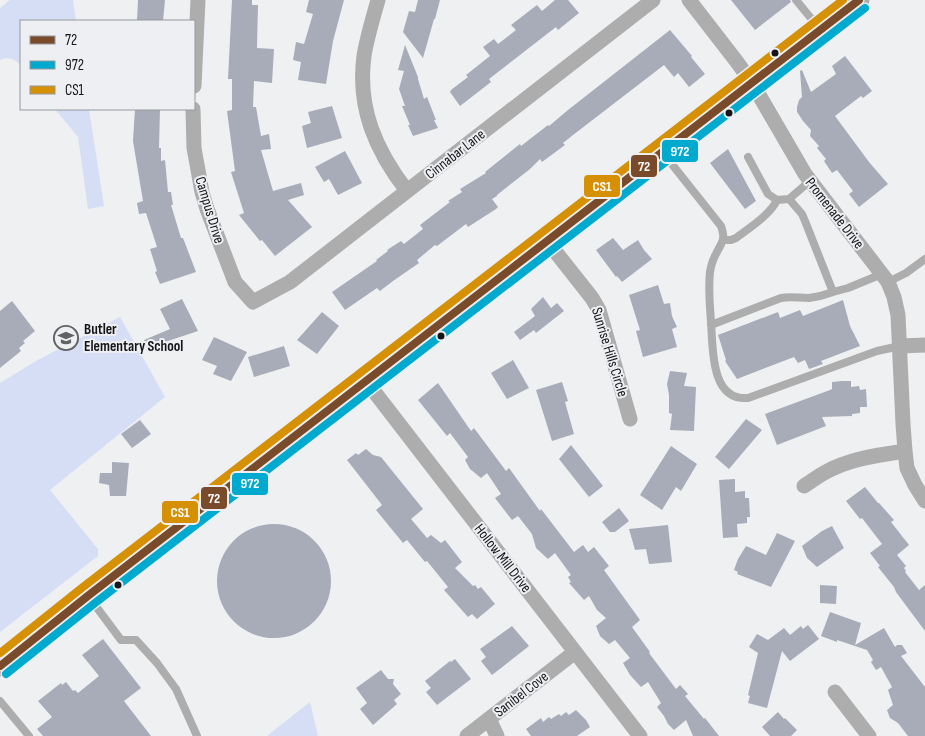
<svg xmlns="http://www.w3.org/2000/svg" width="925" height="736" font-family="'Sofia Sans Condensed',sans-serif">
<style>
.green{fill:#d5def4}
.building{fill:#a8acb8}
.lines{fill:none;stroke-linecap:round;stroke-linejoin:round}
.service{stroke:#adadad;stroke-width:8}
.minor{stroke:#adadad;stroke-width:15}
.secondary{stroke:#acacac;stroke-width:21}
.bus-1-casing{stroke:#edeff3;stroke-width:11}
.bus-2-casing{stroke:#edeff3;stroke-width:11}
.bus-3-casing{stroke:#edeff3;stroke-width:11}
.bus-1{stroke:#7a4b2a;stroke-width:8}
.bus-2{stroke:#00a9ce;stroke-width:8}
.bus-3{stroke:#d59004;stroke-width:8}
.bus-dot{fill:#161618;stroke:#edeff3;stroke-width:2}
.labels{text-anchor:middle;stroke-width:4;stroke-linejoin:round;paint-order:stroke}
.street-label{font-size:15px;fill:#161618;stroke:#edeff3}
.poi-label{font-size:15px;font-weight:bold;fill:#161618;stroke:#edeff3;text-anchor:start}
.line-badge{stroke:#edeff3;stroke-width:2}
.badge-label{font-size:14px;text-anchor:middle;font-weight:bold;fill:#fff}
</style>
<rect width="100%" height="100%" fill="#eef0f2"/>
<path class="green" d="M10,0H73L76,21H21V66C16,59 8,56 0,60V8Z
M55,109H89L104,206L88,209L78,137Z
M120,317L165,397L50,490L98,549V556L0,632V383L36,361Z
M310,702L318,736H267Z"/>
<path class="building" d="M138,0H165L163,21H137Z
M232,0H252V5H258L257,48L274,49L272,83L254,81L253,107H256L261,136L269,134L271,149L261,150L273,191L301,183L304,195L288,200L312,227L275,256L262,240L260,241L239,215L244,213L231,172L235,171L227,111L232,110V79H228Z
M309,0H344L333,41L326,84L298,80L301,62L293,60L296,42L304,44L313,14L306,12Z
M418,0H440L435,19H434L423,58L403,32L409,11L415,12Z
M555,0H568L579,13L558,30L556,27L489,79L491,82L460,106L450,92L451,90L468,77L466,75L490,56L483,47L494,39L498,44L516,30L511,25L537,5L542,11Z
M731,0H790L791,2L755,30Z
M670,30L692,56L691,57L705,74L689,87L678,73L674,77L664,65L573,135L563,143L565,145L542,162L540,159L530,169L497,195V196L492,199L498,207L496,209L468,227L466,224L437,246L435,245L417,260L419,263L393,281L380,291L377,288L345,310L332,292L377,261L376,260L388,251L387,250L401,241L404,244L423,229L420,225L450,202L448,201L462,192L460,189L486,173L485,172L520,144L521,146L548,125L549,126L568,110Z
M405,45L418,77V79L424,99L427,97L436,120H434L438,128L413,136L408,125H410L402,106H405L399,89L404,71L398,70Z
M845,56L872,91L863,98L861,96L835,116L869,162L888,184L859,207L849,194L853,191L837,170L832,173L824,161L826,159L817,148L819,146L810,136L811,130L803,121L797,112V107L799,100L802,97L800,71L802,70L811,92L836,74L832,66Z
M332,106L342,138L307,148L302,126L311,123L308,112Z
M135,109H160L159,148H161V161L165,160L168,192H171L173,205H171L181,238H183L196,272L160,284L155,272L157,271L150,249L157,247L146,213L139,214L137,203L143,201L133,141Z
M728,149L756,201L745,209L710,163Z
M345,151L362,183L338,195L329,179L324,182L315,167Z
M613,238L623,250L638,240L644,250L652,259L622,282L617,276L616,277L596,250Z
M658,285L664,304L670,303L672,316L677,327L672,329L677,347L643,357L636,331L640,330L629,295Z
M543,297L551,308L557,303L564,311L536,333L534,330L520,340L514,332L535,316L531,309Z
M182,299L198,331L147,348L144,340L170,329L160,309Z
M843,300L850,326L860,346L821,361L823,364L809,369L805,360L798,363L794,357L737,379L725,361L726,360L718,335L778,312L780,318L800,310L803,316Z
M12,301L35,331L23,341L25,343L19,348L21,351L0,368V311Z
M322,312L339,326L317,354L297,340Z
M214,337L247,352L231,381L213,374L217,366L202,360Z
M284,346L290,366L254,377L248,357Z
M513,360L529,388L507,399L491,373Z
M670,371L687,373L684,386L696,387L694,431L670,430L672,414L669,413V395L667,384Z
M842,381H851V387L859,386L860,390L866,389L867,407H860V413L852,414V416L822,417L826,426L777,445L765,414L830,390L832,389V382Z
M562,382L568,401L565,402L574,434L552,441L536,390Z
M438,383L471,431L474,428L506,471L509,468L540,511L541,509L574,552L583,545L588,552L594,547L609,566L604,570L640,620L632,627L650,652L649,653L676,689L680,685L688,694L685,696L704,719L705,718L719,736H693L686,720L674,730L668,724L664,716L657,707L661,703L648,682L641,687L630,675L623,663L630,658L615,640L609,644L600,636L596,626L606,618L597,610L589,596L584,600L569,583L571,582L568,577L571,575L555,553L548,559L536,548L532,534L518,516L512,520L495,498L501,494L487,473L481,478L470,469L465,460L468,457L450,433L447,436L418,400Z
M746,419L762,430L729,469L715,457Z
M140,420L151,434L132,448L121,434Z
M571,445L603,486L589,497L559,459Z
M671,446L697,464L681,491L676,487L662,510L640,495Z
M366,449L373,455L381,457L423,509L411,519L427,538L431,535L441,543L445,540L462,562L455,568L473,586L475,585L478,589L481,587L495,604L477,619L472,614L468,617L444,590L448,587L427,561L425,562L407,540L403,543L376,510L382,505L347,460L356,453L358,455Z
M112,462L129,463L126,496H110L109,485L99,483L100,473H112Z
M735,479V492L745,491V498H749L750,517H747V523L737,524L738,537L723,538L719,480Z
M865,487L878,503H879L894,520L891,522L909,545L897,555L906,566L904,568L906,571L905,572L919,590L925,585V631L896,592L894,587L878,567L880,566L870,553L882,544L862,518L860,519L846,501Z
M619,508L629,521L615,532H610L602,522Z
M217 581a57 57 0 1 1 114 0a57 57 0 1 1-114 0Z
M668,525L672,562L649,564L646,549L635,550L629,529Z
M832,526L844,548L817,567L807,558L802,546L822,531Z
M777,533L795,541L771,587L737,574L738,572L734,570L738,559L746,546L766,555Z
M820,585L837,586L836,604L820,603Z
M830,612L861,623L855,645L884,628L895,647L897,645H902L907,653L901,656L925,687V736H908L898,723L890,718L887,710L893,705L888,690L892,687L881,667L876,670L871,662L873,660L867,650L837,640V642L821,636Z
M808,625L819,639L790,661L782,651L767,708L748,703L750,696L748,695L758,653L749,647L757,634L768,640L784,628L790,635L801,626L803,629Z
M512,626L529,646L492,675L481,661L486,657L480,649Z
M103,639L141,688L124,701L151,736H43L37,729L52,717L38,701L61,683L62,685L66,682L73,691L75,690L78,693L99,676L82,655Z
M455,659L471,679L437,705L426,692L431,688L425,681L450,661L451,662Z
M381,670L388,679H394L393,684L401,694L394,700L397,704L373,725L360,709L367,703L356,688Z
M576,710L586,720L590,727L577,736H531L526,729L541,718L543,722L549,717L551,719L559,714L561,716L566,712L569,715Z
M778,712L784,719L785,718L797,730L791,736H770L762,727Z"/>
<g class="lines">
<path class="service" d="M796,0L819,28
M663,153L721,226C726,241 722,241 716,254C713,259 711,266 710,272C708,289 710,306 711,322C713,347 710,401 748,398L877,351L900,346
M748,157L768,194L777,200L789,199L810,181
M789,199L802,214L805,221L833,292L848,288L882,274
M723,240H731L736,238C749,228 770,215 777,200
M888,282L906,273L925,259
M711,325L781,298C790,296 799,298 809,298C817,297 825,295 833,292
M89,597L121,640H136L157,663L176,689L197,736
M0,701L29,736"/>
<path class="minor" d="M378,0C373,18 367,37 364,56C357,108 376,151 407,191
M689,0L737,62L752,83L805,174L888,282L894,297L898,315L903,424L905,451L907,468L915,485L925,501
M194,86L198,0
M193,109L194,148L202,192L207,209L235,282L253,302L290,282L653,0
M547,241L592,298L599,310L630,419
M900,346L925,345
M366,381L640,736
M804,486C810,482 817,477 824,473C848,459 878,455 905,451
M835,692L869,736
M489,719L497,736
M467,736L575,652"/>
<path class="secondary" d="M0,666L89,595L859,0"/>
<defs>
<path id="bus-1" d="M0,666L89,595L859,0"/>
<path id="bus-2" d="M6,674L95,603L865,8"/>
<path id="bus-3" d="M0,653L83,587L843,0"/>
</defs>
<use href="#bus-1" class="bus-1-casing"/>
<use href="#bus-2" class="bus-2-casing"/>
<use href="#bus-3" class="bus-3-casing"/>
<use href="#bus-1" class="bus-1"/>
<use href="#bus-2" class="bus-2"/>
<use href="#bus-3" class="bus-3"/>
</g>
<defs>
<symbol id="school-ring" viewBox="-11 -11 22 22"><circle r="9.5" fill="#edeff3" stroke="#626264" stroke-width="1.5"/><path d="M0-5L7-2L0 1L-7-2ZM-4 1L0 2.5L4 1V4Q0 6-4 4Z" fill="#626264"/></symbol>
</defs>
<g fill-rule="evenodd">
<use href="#school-ring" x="52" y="324" width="28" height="28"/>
</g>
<g class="bus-dot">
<circle cx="775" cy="53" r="4.5"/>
<circle cx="729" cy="113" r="4.5"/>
<circle cx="441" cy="336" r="4.5"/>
<circle cx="118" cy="585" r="4.5"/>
</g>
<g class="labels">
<g class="street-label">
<text transform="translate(455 154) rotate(-38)" y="5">Cinnabar Lane</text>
<text transform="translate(210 210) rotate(73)" y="5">Campus Drive</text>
<text transform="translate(835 213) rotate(52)" y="5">Promenade Drive</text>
<text transform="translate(610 352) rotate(73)" y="5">Sunrise Hills Circle</text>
<text transform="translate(503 558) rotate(52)" y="5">Hollow Mill Drive</text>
<text transform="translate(521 694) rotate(-38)" y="5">Sanibel Cove</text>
</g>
<g class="poi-label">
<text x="84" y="334">Butler<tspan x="84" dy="17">Elementary School</tspan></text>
</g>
</g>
<g class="line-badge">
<rect x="661" y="139" width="38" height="24" rx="5" fill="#00a9ce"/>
<rect x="630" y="154" width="28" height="24" rx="5" fill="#7a4b2a"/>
<rect x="583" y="174" width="38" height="24" rx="5" fill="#d59004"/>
<rect x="231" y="472" width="38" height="24" rx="5" fill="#00a9ce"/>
<rect x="200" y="486" width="28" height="24" rx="5" fill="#7a4b2a"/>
<rect x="161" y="500" width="38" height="24" rx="5" fill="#d59004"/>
</g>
<g class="badge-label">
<text x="680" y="156">972</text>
<text x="644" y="171">72</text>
<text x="602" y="191">CS1</text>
<text x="250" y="488">972</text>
<text x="214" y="503">72</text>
<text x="180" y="517">CS1</text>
</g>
<rect x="20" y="20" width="175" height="90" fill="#edeff3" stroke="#97989b"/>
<rect x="30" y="36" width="25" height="8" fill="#7a4b2a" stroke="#97989b"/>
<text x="65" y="45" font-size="15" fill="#161618">72</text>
<rect x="30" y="61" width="25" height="8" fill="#00a9ce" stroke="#97989b"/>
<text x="65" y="70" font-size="15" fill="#161618">972</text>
<rect x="30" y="86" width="25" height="8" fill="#d59004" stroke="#97989b"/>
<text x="65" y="95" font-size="15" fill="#161618">CS1</text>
</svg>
